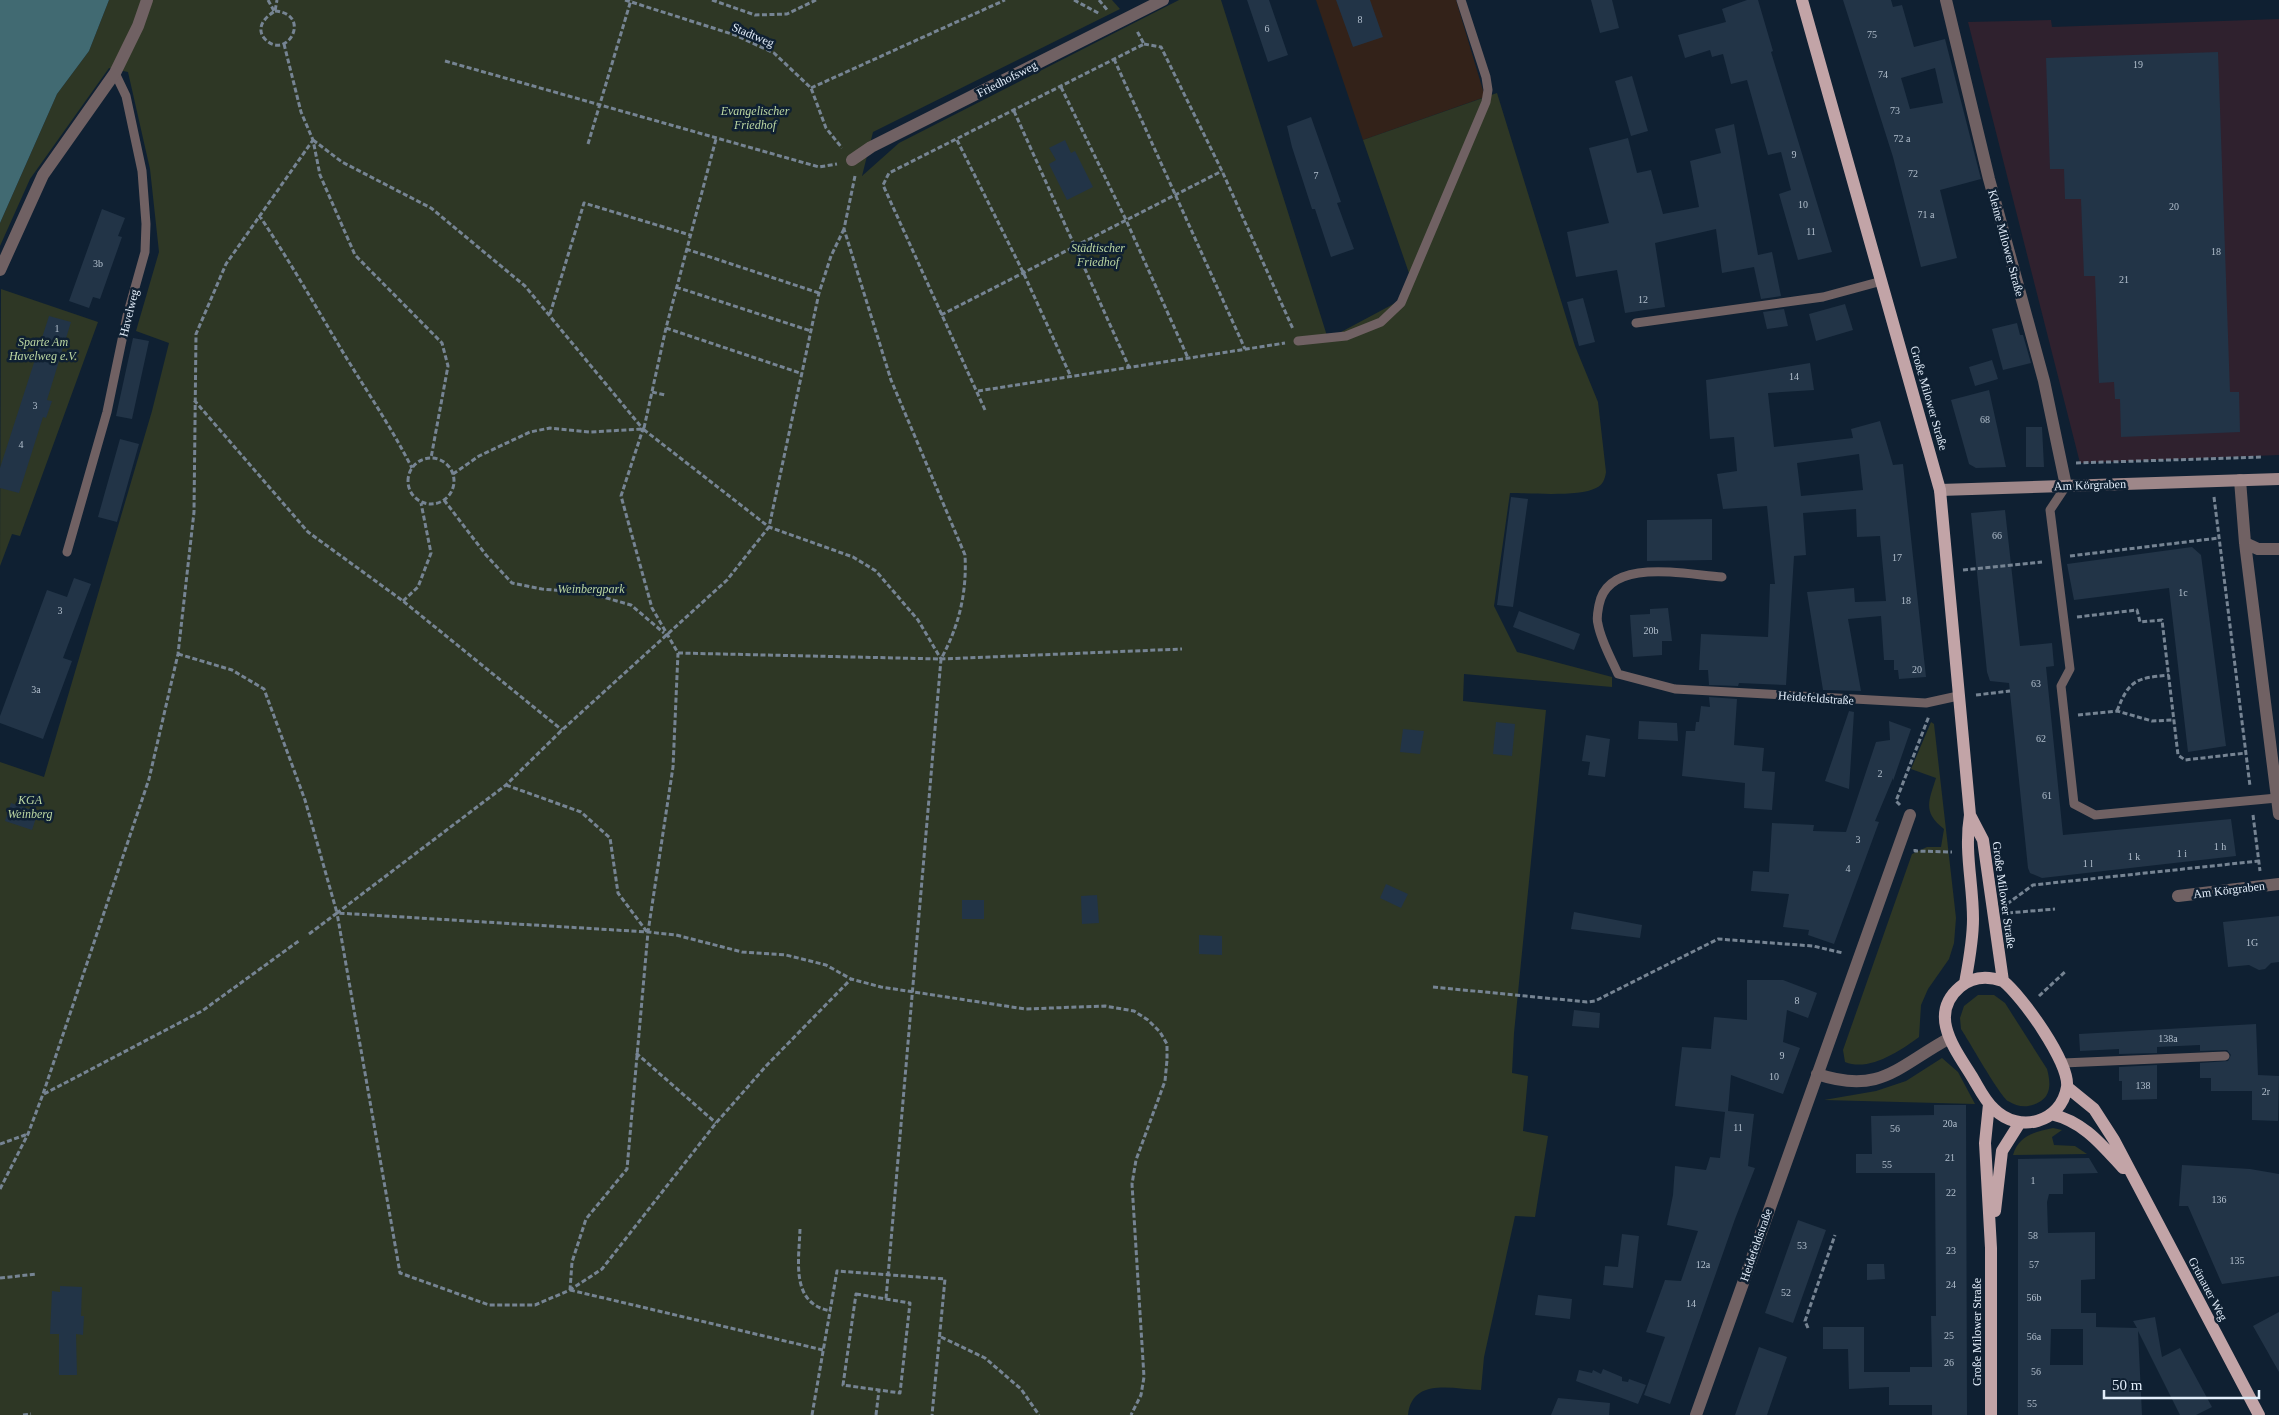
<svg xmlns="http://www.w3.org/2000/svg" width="2279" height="1415" font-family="Georgia,serif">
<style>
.commercial{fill:#2f212e}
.education{fill:#332219}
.green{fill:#2e3725}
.water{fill:#416a72}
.building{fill:#223447;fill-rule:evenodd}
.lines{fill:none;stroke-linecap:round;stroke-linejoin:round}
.path{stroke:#768493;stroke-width:3;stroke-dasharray:5 2.5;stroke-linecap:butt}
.lane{stroke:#706163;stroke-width:9}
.street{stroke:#706163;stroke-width:12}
.secondary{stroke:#9e8789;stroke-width:12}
.primary{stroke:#c2a4a7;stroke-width:12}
.labels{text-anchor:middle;stroke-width:5;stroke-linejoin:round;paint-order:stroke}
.number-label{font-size:10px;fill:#b2bfcd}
.street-label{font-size:12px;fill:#e2edfa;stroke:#0f2032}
.park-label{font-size:12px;font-style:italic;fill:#bcd7a2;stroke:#0f2032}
</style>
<rect width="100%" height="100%" fill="#0f2032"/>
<path class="commercial" d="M2279,19V455L2080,463L1968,22L2051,20L2052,27Z"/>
<path class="education" d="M1316,0H1456L1485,97L1363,140Z"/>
<path class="green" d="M109,0H1112L1120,9L873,132L862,176L899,143L1179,0H1221L1328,339L1399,301L1410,276L1363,140L1497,93L1575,346L1598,402L1606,472C1605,479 1603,485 1596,488C1580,497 1530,493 1510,493L1494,606L1517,652L1612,677V687L1464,674L1463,701L1546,710L1514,1033L1512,1073L1528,1076L1523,1131L1548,1136L1535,1217L1515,1216L1484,1357L1481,1390C1453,1389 1412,1377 1408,1415H0V762L44,777L152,411L169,343L136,331L159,252L150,169L128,72L109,68L30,179L0,246V223L57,94L89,51Z
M1,289L98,322L20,536L12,534L0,566Z
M1931,722L1934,724L1956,918L1954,943L1949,959L1928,989L1921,1005L1919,1037C1900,1051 1869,1072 1845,1062L1843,1050L1912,854L1927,847H1941L1944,829C1922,812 1929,801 1936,778L1911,769Z
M1978,995H1994L2005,1003L2047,1069C2050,1080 2052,1094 2041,1101C2030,1108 2019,1108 2008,1101C2000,1096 1969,1041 1961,1029L1960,1018L1964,1006Z
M1942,1058L1958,1072L1975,1104L1824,1100L1876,1091L1906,1081Z
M2053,1128L2062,1130L2052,1137L2054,1145L2075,1146L2087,1154L2013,1155C2019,1135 2035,1132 2053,1128Z"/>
<path class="water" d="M0,0H109L89,51L57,94L0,223Z"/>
<path class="building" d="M1247,0H1269L1288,55L1268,62Z
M1336,0H1370L1383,37L1353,47Z
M1591,0H1612L1619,28L1600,33Z
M1747,0H1758L1773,51L1771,52L1832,252L1798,260L1779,194L1791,190L1781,152L1768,155L1747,80L1731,84L1723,54L1712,57L1710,50L1685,58L1678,35L1726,22L1722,9Z
M1843,0H1891L1893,7L1902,5L1914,47L1945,39L1981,179L1940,190L1957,258L1921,267L1893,157ZM1935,68L1943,103L1910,109L1901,78Z
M2218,52L2230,392H2239L2240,432L2121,437L2120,399H2115L2114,382L2099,383L2095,276H2084L2081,199H2065L2064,169H2050L2046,58Z
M1632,76L1648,131L1631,136L1615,81Z
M1311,117L1341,202L1337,203L1354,249L1331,257L1315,209H1312L1292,147L1287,126Z
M1734,124L1758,255L1772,252L1781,296L1761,299L1754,267L1722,273L1716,229L1655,243L1665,307L1625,313L1617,270L1576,277L1567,232L1609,223L1589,148L1628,138L1637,173L1651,170L1663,214L1699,207L1690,161L1721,153L1715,129Z
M1065,140L1071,153L1075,151L1093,187L1067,200L1049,164L1056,160L1049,148Z
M102,209L125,218L118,236L122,237L100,299L93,297L89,308L69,301Z
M1583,298L1595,342L1579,346L1567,302Z
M1845,304L1853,330L1816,341L1809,314Z
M1784,309L1788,326L1767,329L1763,312Z
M49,316L71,322L47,400L52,401L46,418L43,417L19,493L0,488V468Z
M2017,323L2020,335H2023L2031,363L2003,370L1992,329Z
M133,338L149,341L132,419L116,416Z
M1992,360L1998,379L1975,386L1969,367Z
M1810,363L1814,390L1768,393L1774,447L1853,438L1851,429L1880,421L1893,465L1903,464L1926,677L1899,679L1898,670H1894V660H1884L1881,616L1848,619L1861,691L1823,690L1807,592L1854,588L1855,602L1886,601L1880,536L1857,537L1856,509L1803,513L1806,555L1794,556L1786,685L1739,683L1738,686L1709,685L1708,670H1699L1701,634L1768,637L1770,584H1775L1767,506L1723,509L1717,474L1737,471L1734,437L1710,439L1706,380ZM1859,454L1863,490L1801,496L1797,463Z
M1989,390L2006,467L1976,468L1969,464L1951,400Z
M2026,427H2042L2044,467H2026Z
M120,439L139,444L117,522L98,517Z
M1511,497L1528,499L1513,607L1497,605Z
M2005,510L2020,646L2052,643L2054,666L2046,667L2063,835L2231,819L2236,856L2042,878L2030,873L2028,868L2009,683L1990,681L1987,672L1971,513Z
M1712,519V560L1647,561V520Z
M2192,547L2201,555L2226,746L2188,752L2169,588L2074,600L2067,564Z
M74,578L91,584L63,658L72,661L43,739L0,723V716L47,590L67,597Z
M1668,608L1672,641H1662V655L1633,657L1630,615L1650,614V609Z
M1519,611L1580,634L1574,650L1513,627Z
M1709,697L1737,699L1734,745L1764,748L1762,771L1775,772L1772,810L1744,808L1745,783L1682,776L1686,731H1695L1696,722H1699L1701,706L1710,707Z
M1849,711L1854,712L1849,789L1825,781Z
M1639,721L1677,723L1678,741L1638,739Z
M1889,721L1911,729L1893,781V778L1875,821L1879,822L1834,944L1808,935L1809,930L1783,927L1789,894L1751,891L1753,871L1769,872L1772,823L1814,825L1813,831L1846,832L1876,742L1890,740Z
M1496,722L1515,724L1512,756L1493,754Z
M1403,729L1424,731L1420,754L1400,752Z
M1586,735L1610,739L1605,777L1588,775L1590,762L1582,761Z
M11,803L38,812L32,830L5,821Z
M1386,884L1408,894L1401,908L1380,898Z
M1097,895L1099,923L1082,924L1081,896Z
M962,900H984V919H962Z
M1574,912L1642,925L1640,938L1571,929Z
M2279,916V962L2271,963L2265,969L2259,970L2249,965L2228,967L2223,922Z
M1199,935L1222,936V955L1199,954Z
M1747,980H1783L1817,993L1808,1018L1787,1010L1783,1042L1800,1048L1783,1094L1731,1075L1728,1111L1754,1114L1748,1166L1755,1168L1735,1219L1670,1404L1644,1395L1665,1337L1646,1332L1665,1280L1681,1281L1698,1231L1667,1225L1673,1195L1675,1166L1706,1170L1710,1157L1720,1158L1725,1112L1675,1106L1682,1047L1711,1049L1714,1017L1747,1020Z
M1574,1010L1600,1013L1599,1028L1572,1026Z
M2256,1024L2258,1075L2279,1076L2278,1121L2252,1120V1091H2211V1078H2200V1063L2228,1061L2231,1055L2227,1050L2200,1051V1045L2157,1047V1053L2119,1054V1049L2080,1051L2079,1034Z
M2157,1065V1099L2122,1100V1081H2119V1067Z
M1934,1105H1966L1967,1415H1932V1405H1889V1387L1849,1389L1848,1349H1823V1327H1864V1372H1910V1367H1932L1931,1316H1936L1935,1173H1856V1154H1872L1871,1116L1934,1115Z
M2089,1158L2098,1173L2063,1174V1194H2049L2047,1202L2048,1233L2095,1232V1279L2081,1280V1313H2096V1327L2137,1328L2133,1321L2155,1317L2162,1357L2180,1348L2212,1407L2196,1415H2180L2138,1331L2142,1415H2018V1159ZM2051,1329H2083V1365H2050Z
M2182,1165L2250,1169L2279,1174V1276L2222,1284L2188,1206H2179Z
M1798,1220L1826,1230L1793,1323L1765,1313Z
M1622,1234L1639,1236L1633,1288L1603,1285L1605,1266L1618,1267Z
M1867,1264H1884L1885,1279L1867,1280Z
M60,1286L82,1287L81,1316H84L83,1335L76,1334L77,1375H59V1334H50L52,1291L60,1292Z
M1538,1295L1572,1299L1570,1319L1535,1315Z
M2279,1312V1372L2253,1326Z
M1759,1347L1787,1357L1767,1415H1735Z
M1603,1369L1622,1377V1381L1628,1382L1629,1379L1646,1385L1638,1404L1576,1381L1579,1370L1592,1373L1593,1370L1601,1374Z
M1558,1398L1610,1403L1609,1415H1551Z"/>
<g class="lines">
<path class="path" d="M268,0L274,11
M625,0L735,35L774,53L811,88L826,128L842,148
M712,0L755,15L787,14L816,0
M1074,0L1100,14
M1099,0L1108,11
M275,11C313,14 287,62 265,39C255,28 265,17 275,11L277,0
M284,44L301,112L313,140L320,175L355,255L442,343L448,366L431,458
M1144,44L1161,47L1222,171L1293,329
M1114,59L1245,349
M445,61L819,167L837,164
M1061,87L1126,220L1188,358
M811,88L1005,0
M1014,111L1129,367
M313,140L342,162L431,208L525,286L643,429L621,496L652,608L678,653L673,767L648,932L627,1169L586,1219L572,1262L570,1290
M957,140L1023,272L1071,377
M588,144L631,0
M855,176L844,229L891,380L965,555C967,593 959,626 941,659L886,1299
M259,215C289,260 316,307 344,354C368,393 391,427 412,468
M844,229L831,256L819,293L769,527L727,580L562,730L506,785L337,913L400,1273L489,1305H535L570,1290L602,1269L716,1123L767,1065L851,979
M686,249L819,293
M676,287L811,331
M550,314L584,203L690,235
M941,315L1222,171
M666,328L803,374
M978,391L1285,343
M652,392L665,395
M194,400L308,532L403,601L562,730
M985,410L883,185L889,173L1144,44L1137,31
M644,428L666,328L716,139
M408 481a23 23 0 1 1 46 0a23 23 0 1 1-46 0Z
M2076,463L2263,457
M453,474L479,456L530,432L550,428L590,432L643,429L769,527L853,557L876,571L918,620L941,659
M2214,497L2250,786
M444,500L486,555L512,583L542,589L589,593L631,605L664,633
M2070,556L2219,538
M1963,570L2042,562
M403,601L418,587L431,553L421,503
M2077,617L2137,610L2140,622L2162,620L2178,755L2185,760L2246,753
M678,653L941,659L1182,649
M178,654L232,670L264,689L305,800L337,913
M1976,695L2010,691
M2117,711C2129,680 2136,678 2169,675
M2078,715L2117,711L2152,721L2174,720
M506,785L581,812L610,838L618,893L647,932
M1900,805L1896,801L1929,716
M2253,815L2260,871
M1915,849V851L1952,852
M2007,904L2033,885L2259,861
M2008,913L2055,909
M309,934L337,913L648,932L676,935L742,952L786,955L826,965L851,979L881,987L1025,1009L1105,1006L1134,1011L1148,1020L1160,1032L1167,1044V1060L1165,1081L1136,1160L1132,1184L1144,1377L1141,1395L1131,1415
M1433,987L1587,1002L1595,1001L1718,939L1813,946L1843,953
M2039,996L2066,971
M636,1053L716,1123
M44,1094L202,1011L300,940
M0,1144L28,1134
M0,1189L28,1134L43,1094L149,779L178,654L194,512L196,334L226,264L313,140
M800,1229C799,1261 790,1304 831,1311
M0,1278L37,1274
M570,1290L823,1350
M856,1294L910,1303L900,1393L843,1385Z
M1808,1328L1805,1321L1835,1235
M941,1337L985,1358L1021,1389L1039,1415
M23,1415L31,1414
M812,1415L837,1271L945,1279L932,1415
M876,1415L879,1390"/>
<path class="lane" d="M1636,323L1823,297L1882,281
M1298,341L1346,336L1381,322L1401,303L1486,102L1488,90L1486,77L1461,0
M2066,486L2050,510L2070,669L2061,686L2074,804L2095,815L2277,798
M67,552L107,412L127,316L145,252L146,224L142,171L126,96L115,73
M1722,577C1687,575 1608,556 1599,605C1598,611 1596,618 1598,624C1601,641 1611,658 1618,674L1675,689L1926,703L1958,696
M2063,1063L2225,1056"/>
<path class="street" d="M1946,0L1989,179L2044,381L2066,486
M852,160L871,147L1163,0
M0,270L43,175L115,73L138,26L147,0
M2240,480L2245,543L2279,814
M2245,543L2258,549H2279
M2178,896L2279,884
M1817,1074C1880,1095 1897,1067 1948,1039
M1696,1415L1910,815"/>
<path class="secondary" d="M1940,490L2279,479"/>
<path class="primary" d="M1802,0L1940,490L1970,815C1964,852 1973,883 1973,919C1973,941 1969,961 1965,983
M1970,815L1983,840L2003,981C2022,996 2070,1063 2067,1087C2061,1123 2019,1134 1994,1109C1984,1100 1978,1086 1971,1075C1954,1048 1928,1014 1960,987C1973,976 1988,976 2003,981
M2067,1087L2094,1109L2114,1140L2259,1415
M1989,1104L1985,1143L1991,1248V1415
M2051,1114C2084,1122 2101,1144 2123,1168
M1995,1211L2002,1151L2019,1124"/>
</g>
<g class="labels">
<g class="number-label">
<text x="1360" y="23">8</text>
<text x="1267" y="32">6</text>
<text x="1872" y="38">75</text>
<text x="2138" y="68">19</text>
<text x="1883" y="78">74</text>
<text x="1895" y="114">73</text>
<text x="1902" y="142">72 a</text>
<text x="1794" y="158">9</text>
<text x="1913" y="177">72</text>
<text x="1316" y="179">7</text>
<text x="1803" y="208">10</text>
<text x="2174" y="210">20</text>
<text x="1926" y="218">71 a</text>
<text x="1811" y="235">11</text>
<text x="2216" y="255">18</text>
<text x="98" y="267">3b</text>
<text x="2124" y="283">21</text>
<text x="1643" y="303">12</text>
<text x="57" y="332">1</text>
<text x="1794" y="380">14</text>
<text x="35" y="409">3</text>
<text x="1985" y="423">68</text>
<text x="21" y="448">4</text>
<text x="1997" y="539">66</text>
<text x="1897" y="561">17</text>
<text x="2183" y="596">1c</text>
<text x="1906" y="604">18</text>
<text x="60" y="614">3</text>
<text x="1651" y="634">20b</text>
<text x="1917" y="673">20</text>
<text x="2036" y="687">63</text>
<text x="36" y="693">3a</text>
<text x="2041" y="742">62</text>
<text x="1880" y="777">2</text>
<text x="2047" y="799">61</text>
<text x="1858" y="843">3</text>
<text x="2220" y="850">1 h</text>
<text x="2182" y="857">1 i</text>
<text x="2134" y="860">1 k</text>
<text x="2088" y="867">1 l</text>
<text x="1848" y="872">4</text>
<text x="2252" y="946">1G</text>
<text x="1797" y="1004">8</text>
<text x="2168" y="1042">138a</text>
<text x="1782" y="1059">9</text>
<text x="1774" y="1080">10</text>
<text x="2143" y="1089">138</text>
<text x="2266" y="1095">2r</text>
<text x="1950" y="1127">20a</text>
<text x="1738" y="1131">11</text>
<text x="1895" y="1132">56</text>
<text x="1950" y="1161">21</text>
<text x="1887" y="1168">55</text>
<text x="2033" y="1184">1</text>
<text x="1951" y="1196">22</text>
<text x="2219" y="1203">136</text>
<text x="2033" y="1239">58</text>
<text x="1802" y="1249">53</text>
<text x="1951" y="1254">23</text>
<text x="2237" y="1264">135</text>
<text x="1703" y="1268">12a</text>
<text x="2034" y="1268">57</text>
<text x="1951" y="1288">24</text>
<text x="1786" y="1296">52</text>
<text x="2034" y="1301">56b</text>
<text x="1691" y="1307">14</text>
<text x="1949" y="1339">25</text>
<text x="2034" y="1340">56a</text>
<text x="1949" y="1366">26</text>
<text x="2036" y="1375">56</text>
<text x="2032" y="1407">55</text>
</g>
<g class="street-label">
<text transform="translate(753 35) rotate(23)" y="4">Stadtweg</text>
<text transform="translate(1007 79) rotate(-27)" y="4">Friedhofsweg</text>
<text transform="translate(2006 243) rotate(75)" y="4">Kleine Milower Straße</text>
<text transform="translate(129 313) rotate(-76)" y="4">Havelweg</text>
<text transform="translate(1929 398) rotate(74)" y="4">Große Milower Straße</text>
<text transform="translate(2090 485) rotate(-2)" y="4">Am Körgraben</text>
<text transform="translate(1816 698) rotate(4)" y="4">Heidefeldstraße</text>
<text transform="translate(2229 890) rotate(-7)" y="4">Am Körgraben</text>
<text transform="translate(2004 895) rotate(82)" y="4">Große Milower Straße</text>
<text transform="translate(1756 1245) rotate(-71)" y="4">Heidefeldstraße</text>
<text transform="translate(2208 1289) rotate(62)" y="4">Grünauer Weg</text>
<text transform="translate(1977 1332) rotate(-90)" y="4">Große Milower Straße</text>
</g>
<g class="park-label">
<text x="755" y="115">Evangelischer<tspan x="755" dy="14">Friedhof</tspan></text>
<text x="1098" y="252">Städtischer<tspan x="1098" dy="14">Friedhof</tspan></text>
<text x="43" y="346">Sparte Am<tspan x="43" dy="14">Havelweg e.V.</tspan></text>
<text x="591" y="593">Weinbergpark</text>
<text x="30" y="804">KGA<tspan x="30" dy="14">Weinberg</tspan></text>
</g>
</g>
<path d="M2104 1390v8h155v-8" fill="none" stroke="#e2edfa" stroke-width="2.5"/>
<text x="2112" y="1390" font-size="15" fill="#e2edfa" stroke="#0f2032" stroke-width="4" paint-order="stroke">50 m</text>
</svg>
